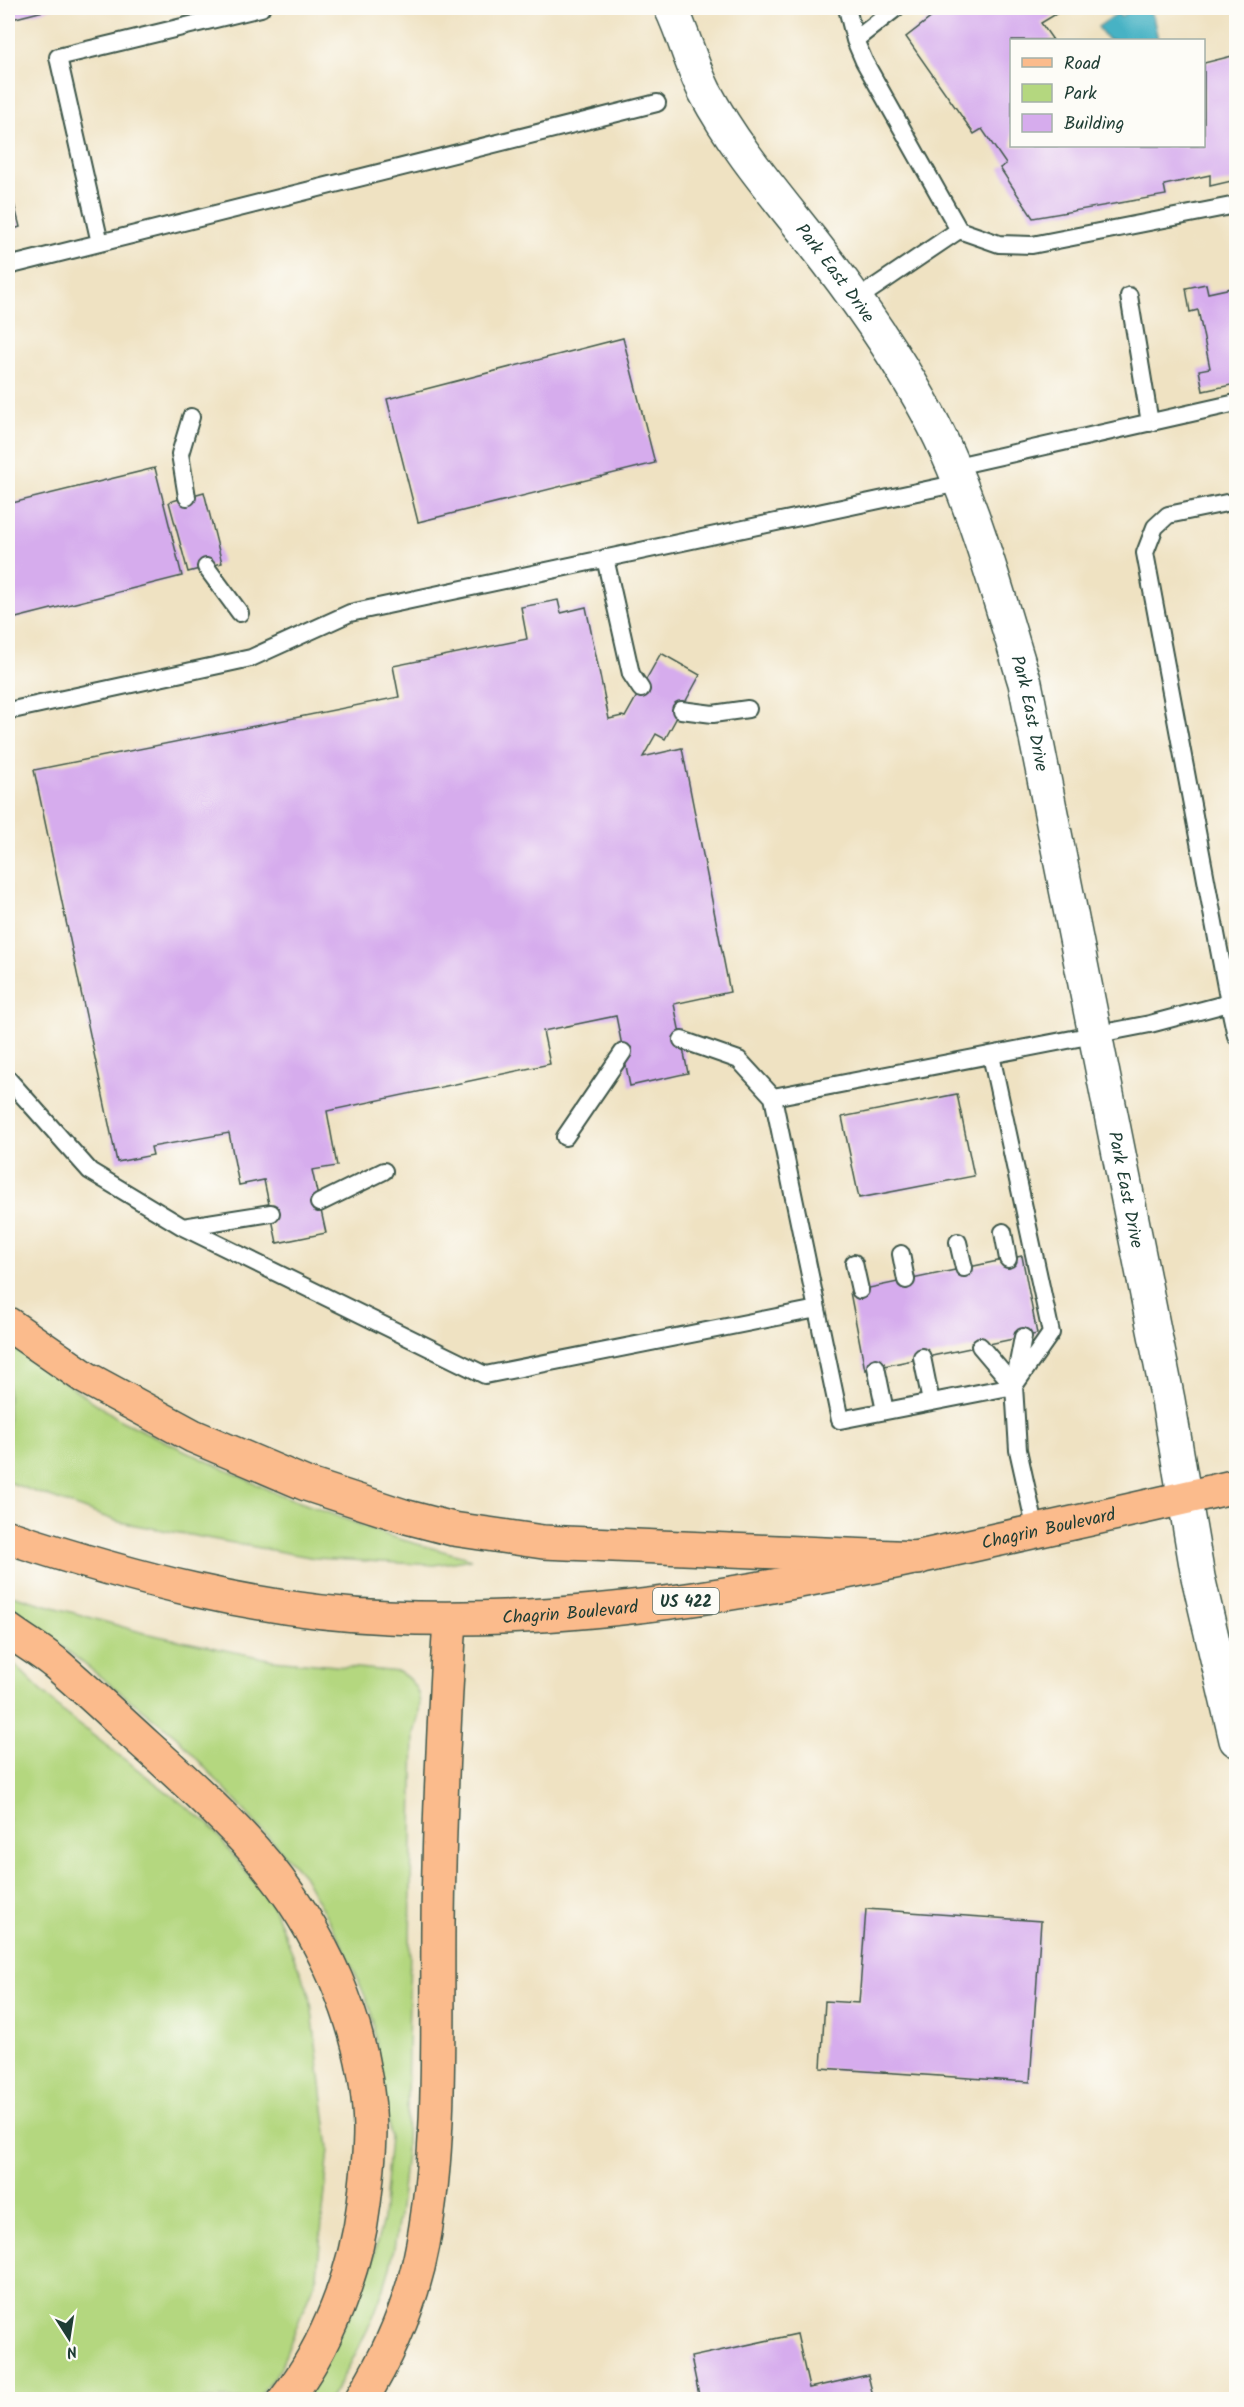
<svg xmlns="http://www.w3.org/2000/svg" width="1244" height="2407" font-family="Kalam,sans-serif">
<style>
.green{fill:#b4d77f;stroke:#6a8a5a;stroke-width:1.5}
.water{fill:#46b2c4;stroke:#32787c;stroke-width:1.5}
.building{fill:#d6aced}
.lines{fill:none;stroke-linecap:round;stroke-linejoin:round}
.service-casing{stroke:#3e5649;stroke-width:20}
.minor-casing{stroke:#3e5649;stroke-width:36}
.primary-casing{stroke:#3e5649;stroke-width:36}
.motorway-casing{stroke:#3e5649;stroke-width:36}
.service{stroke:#fff;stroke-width:16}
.minor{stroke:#fff;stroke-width:33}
.primary{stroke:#fbbb8c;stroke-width:33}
.motorway{stroke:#fbbb8c;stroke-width:33}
.labels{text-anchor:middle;stroke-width:4.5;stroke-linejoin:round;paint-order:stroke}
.shield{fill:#fdfcf7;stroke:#62766e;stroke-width:1.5}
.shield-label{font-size:16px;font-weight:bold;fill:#1f3d34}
.street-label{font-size:18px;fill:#1f3d34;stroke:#fdfcf7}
</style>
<rect width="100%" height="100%" fill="#fdfcf7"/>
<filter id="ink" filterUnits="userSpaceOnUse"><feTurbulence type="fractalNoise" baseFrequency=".0167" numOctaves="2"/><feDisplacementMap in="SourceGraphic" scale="12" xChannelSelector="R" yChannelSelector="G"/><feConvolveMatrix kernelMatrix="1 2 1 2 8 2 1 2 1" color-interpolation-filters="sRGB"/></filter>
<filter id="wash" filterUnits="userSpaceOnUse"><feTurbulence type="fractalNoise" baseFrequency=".008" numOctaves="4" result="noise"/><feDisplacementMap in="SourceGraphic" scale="24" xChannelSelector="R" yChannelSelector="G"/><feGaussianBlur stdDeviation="1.35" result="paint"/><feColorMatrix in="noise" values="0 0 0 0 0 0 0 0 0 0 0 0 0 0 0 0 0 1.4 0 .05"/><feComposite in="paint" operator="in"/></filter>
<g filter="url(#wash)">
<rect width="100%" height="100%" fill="#efe2c2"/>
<path class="green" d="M8,1344L122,1421L271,1491L392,1537L472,1559L434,1565L315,1558L119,1522L8,1482Z
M8,1594L144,1633L273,1660L399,1672C425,1687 422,1708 414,1733L406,2153C402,2186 400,2220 393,2253C383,2305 357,2355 330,2399H301L328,2358L371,2266L383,2219L390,2136L371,2010L344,1948L303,1875L176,1736L9,1605Z
M8,1658L64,1713L210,1825L273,1907L310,1995L329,2149L317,2275L280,2369L257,2399H8Z"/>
<path class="water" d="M1135,8H1144L1153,16L1158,40H1108L1098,27L1118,13L1120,17Z"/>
<g id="blocks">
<path class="building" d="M8,8H55L8,20Z
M957,8H1066L1041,23L1053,40H1012V146H1204V63L1236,55V180L1210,186V175L1164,185L1166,195L1033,218L1000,168L1006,164L982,129L974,134L906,37L941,10L944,16Z
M8,180L20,227L8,231Z
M1206,284L1208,293L1236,287V384L1203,391L1199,370L1210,368L1198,310L1190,312L1186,288Z
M623,338L655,463L418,522L387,399Z
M155,468L182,576L8,620V504Z
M204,492L222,563L188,572L169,502Z
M558,600L561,613L586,607L609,719L622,716L625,717L661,653L700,675L665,739L656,734L643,757L682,748L730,992L674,1004L688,1073L630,1086L616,1016L543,1031L550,1064L327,1111L337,1166L312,1170L326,1233L277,1243L264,1180L239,1185L229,1133L151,1147L153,1155L117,1162L34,770L399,697L393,666L527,639L521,607Z
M957,1094L974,1176L859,1198L842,1117Z
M1022,1256L1037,1334L865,1370L850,1292Z
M866,1909L1041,1921L1030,2082L821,2068L825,2001L859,2003Z
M797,2334L809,2388L868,2375L874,2400H700L691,2357Z"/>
</g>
</g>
<g filter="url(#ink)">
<use href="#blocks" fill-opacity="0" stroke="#3e5649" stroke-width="1.5"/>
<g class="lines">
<defs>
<path id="service" d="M847,8L855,40L864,61L959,230
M855,40L896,8
M100,243L58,57L261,8
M8,266L657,103
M1129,296L1150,423
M857,299L959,230L999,244L1032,245L1236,205
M952,467L1236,403
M187,497L180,454L191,417
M1236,501L1168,515L1155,527L1145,553L1229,1003L1236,1001
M605,558L631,674L641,689
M206,567L240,613
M681,710L713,714L748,709
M8,711L251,658L350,613L959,483
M682,1040L739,1060L773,1097L840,1420L1014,1386L1018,1450L1036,1531
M991,1055L1051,1333L1014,1386
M8,1079L90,1171L183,1227L485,1375L817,1309
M773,1097L1150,1024L1229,1003L1236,1036
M565,1137L623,1052
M319,1203L384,1171
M183,1227L271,1213
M1003,1232L1008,1259
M958,1242L964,1268
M901,1254L906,1280
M854,1263L860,1290
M980,1346L1014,1386
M922,1357L931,1402
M876,1367L885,1411
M1015,1379L1023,1337"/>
<g id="minor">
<path id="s1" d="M671,8C684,35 691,65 705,92C733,145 774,193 811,240C852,292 889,344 921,401C970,487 996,589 1025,683L1168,1400L1198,1577L1236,1740"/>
</g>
<g id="primary">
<path id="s2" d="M8,1537C130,1577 258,1612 388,1617C591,1626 793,1586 991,1541C1073,1523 1155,1505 1236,1486"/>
</g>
<path id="motorway" d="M8,1324L86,1378L193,1436L306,1484L407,1517L453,1529L543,1542L918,1558
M8,1630C23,1641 39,1650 54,1662C86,1689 116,1718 147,1746C184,1779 221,1813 254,1850C320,1925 368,2028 370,2129C370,2154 367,2179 364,2203C356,2270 327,2348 285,2400
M361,2400C390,2353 413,2299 423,2244C442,2139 437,2029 438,1923C439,1821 444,1720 450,1619"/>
</defs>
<use href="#service" class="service-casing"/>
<use href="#minor" class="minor-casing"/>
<use href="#primary" class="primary-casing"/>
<use href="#motorway" class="motorway-casing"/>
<use href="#service" class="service"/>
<use href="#minor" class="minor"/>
<use href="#primary" class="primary"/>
<use href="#motorway" class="motorway"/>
</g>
</g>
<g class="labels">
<rect class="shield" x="653" y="1588" width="66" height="26" rx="4.5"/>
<g class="shield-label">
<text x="686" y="1607">US 422</text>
</g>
<g class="street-label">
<text dy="6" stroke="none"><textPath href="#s1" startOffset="314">Park East Drive</textPath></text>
<text dy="6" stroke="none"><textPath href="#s1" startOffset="800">Park East Drive</textPath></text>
<text dy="6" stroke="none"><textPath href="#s1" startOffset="1286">Park East Drive</textPath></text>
<text dy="6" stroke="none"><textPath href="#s2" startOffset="1058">Chagrin Boulevard</textPath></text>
<text dy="6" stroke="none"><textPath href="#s2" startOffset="572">Chagrin Boulevard</textPath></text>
</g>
</g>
<rect width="1244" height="2407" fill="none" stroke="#fdfcf7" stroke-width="30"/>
<rect x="1010" y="39" width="195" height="108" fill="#fdfcf7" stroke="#a4b0a9" stroke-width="1.5"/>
<rect x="1022" y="58" width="30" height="9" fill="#fbbb8c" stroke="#a4b0a9" stroke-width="1.5"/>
<text x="1064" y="69" font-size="18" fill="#1f3d34">Road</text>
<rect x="1022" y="84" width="30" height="18" fill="#b4d77f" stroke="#a4b0a9" stroke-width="1.5"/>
<text x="1064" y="99" font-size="18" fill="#1f3d34">Park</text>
<rect x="1022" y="114" width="30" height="18" fill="#d6aced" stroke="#a4b0a9" stroke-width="1.5"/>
<text x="1064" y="129" font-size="18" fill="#1f3d34">Building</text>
<g transform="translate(69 2338) rotate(168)" stroke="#fdfcf7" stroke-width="4.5" paint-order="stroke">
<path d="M0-4.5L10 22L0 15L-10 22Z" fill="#1f3d34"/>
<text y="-9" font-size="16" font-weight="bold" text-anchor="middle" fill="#1f3d34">N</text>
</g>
</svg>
